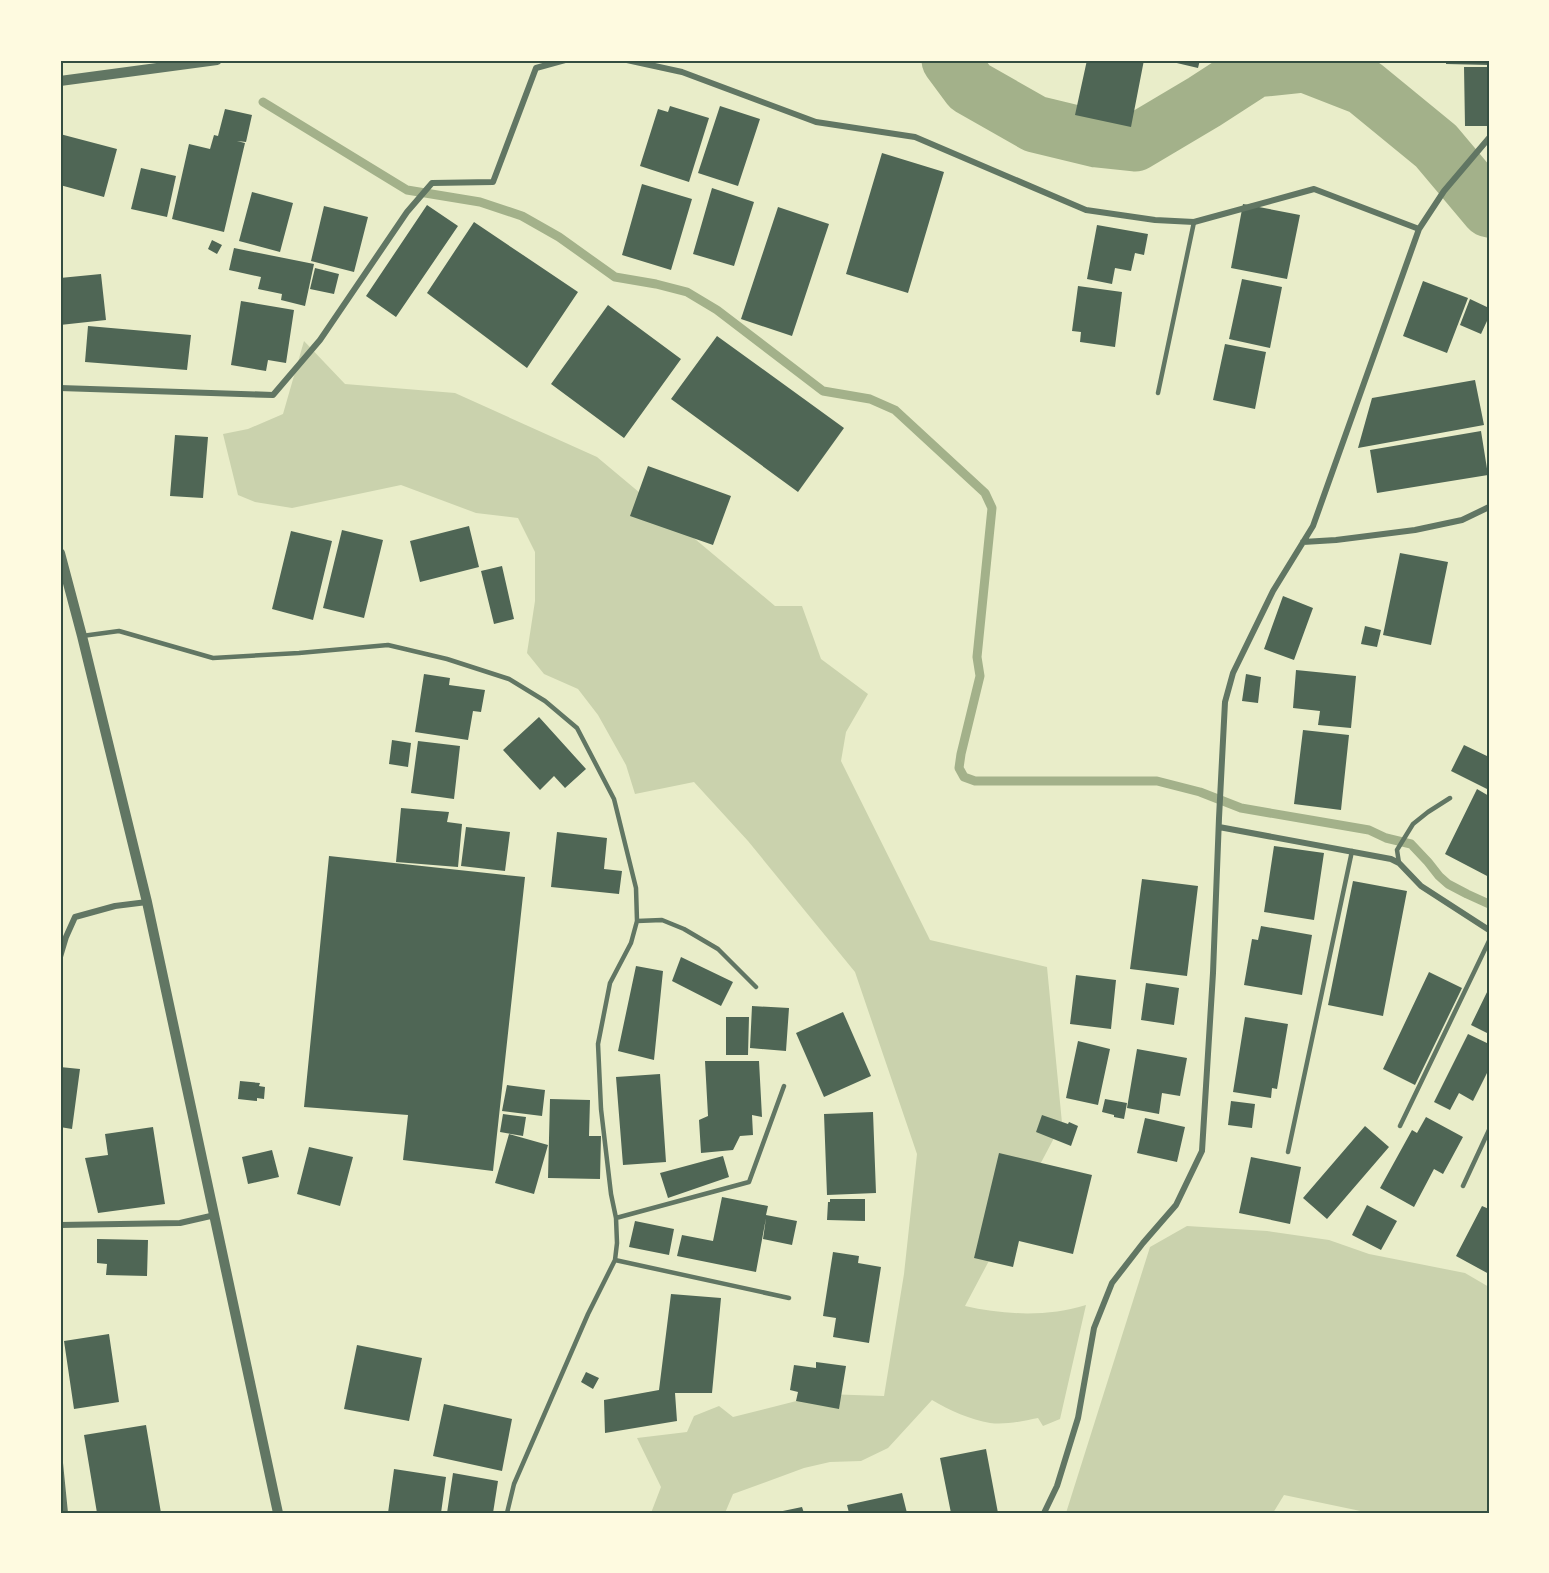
<svg xmlns="http://www.w3.org/2000/svg" width="1549" height="1573" font-family="'Nunito Sans',sans-serif">
<style>
.green{fill:#cad2ad}
.lines{fill:none;stroke-linecap:round;stroke-linejoin:round}
.stream{stroke:#a3b18a;stroke-width:9}
.river{stroke:#a3b18a;stroke-width:57}
.building{fill:#4f6655}
.service{stroke:#617663;stroke-width:4.5}
.minor{stroke:#617663;stroke-width:6}
.tertiary{stroke:#617663;stroke-width:10}
.neatline{fill:none;stroke:#344e41;stroke-width:2}
</style>
<rect width="100%" height="100%" fill="#e9edc9"/>
<path class="green" d="M304,341L345,384L455,393L597,457L775,606H802L821,659L868,694L846,732L841,761L930,940L1047,967L1062,1123L965,1306C1004,1315 1048,1317 1086,1305L1060,1419L1043,1426L1038,1418C1023,1421 1006,1425 990,1423C971,1420 949,1410 932,1400L888,1448L861,1461L830,1462L804,1468L733,1494L725,1513H651L661,1487L637,1438L687,1432L694,1416L719,1406L733,1417L824,1394L884,1396L904,1274L917,1154L855,972L748,841L694,782L635,794L626,765L598,715L578,689L544,674L527,653L535,601V552L518,518L476,513L401,485L292,508L255,502L238,495L223,434L248,429L283,414Z
M1187,1226L1267,1231L1329,1240L1369,1254L1465,1273L1489,1287V1513H1370L1284,1495L1273,1513H1066L1150,1247Z"/>
<g class="lines">
<path class="stream" d="M263,102L407,190L480,202L522,216L559,237L615,277L656,284L687,292L717,310L823,391L870,399L895,410L985,493L992,508L977,657L980,676L961,754L959,768L964,777L975,781H1157L1200,792L1241,808L1369,830L1386,838L1411,844L1428,862L1439,876L1448,884L1467,894L1489,904"/>
<path class="river" d="M950,60L970,87L1035,124L1097,139L1135,143L1204,102L1255,69L1305,64L1364,87L1436,146L1489,209"/>
</g>
<path class="building" d="M1087,60H1144L1131,127L1075,115Z
M1164,60H1200L1198,68Z
M1446,60H1489V65L1446,64Z
M1464,67H1488V126H1465Z
M670,106L709,118L689,182L640,166L658,109L668,112Z
M720,106L760,119L738,186L698,173Z
M225,109L252,115L246,142L237,141L245,143L224,232L172,219L189,144L210,149L214,135L218,136Z
M60,134L117,149L104,197L60,185Z
M882,153L944,172L908,293L846,274Z
M141,168L176,176L167,217L131,209Z
M642,184L692,199L671,270L622,255Z
M712,188L754,202L734,266L693,254Z
M252,192L293,203L280,252L239,241Z
M1243,204L1300,215L1287,279L1231,268Z
M427,205L458,226L396,317L366,296Z
M324,206L368,217L354,272L311,261Z
M778,207L829,224L792,336L741,319Z
M474,222L578,292L527,368L427,293Z
M1097,225L1148,234L1144,255L1135,253L1131,271L1115,268L1112,284L1087,279Z
M212,240L222,245L217,254L208,249Z
M234,248L314,264L305,306L281,300L282,294L258,289L261,277L229,270Z
M315,268L339,274L334,294L310,289Z
M101,274L106,320L60,325V278Z
M1242,279L1282,287L1270,348L1229,339Z
M1423,281L1468,298L1447,353L1403,336Z
M1078,286L1122,292L1115,347L1080,342L1081,332L1072,331Z
M1470,299L1489,308V321H1487L1481,334L1460,325Z
M241,301L294,310L286,363L268,360L266,371L231,365Z
M608,305L681,359L624,438L551,384Z
M88,326L191,335L187,370L85,362Z
M717,336L844,428L798,492L671,399Z
M1225,344L1266,352L1255,409L1213,400Z
M1475,380L1484,425L1358,448L1372,398Z
M1481,431L1488,475L1377,493L1370,450Z
M175,435L208,437L203,498L170,496Z
M648,466L731,496L713,545L630,516Z
M469,526L479,567L420,582L410,541Z
M342,530L383,540L364,618L323,608Z
M291,531L332,541L313,620L272,609Z
M1400,553L1448,562L1431,645L1383,635Z
M502,566L514,619L494,624L481,571Z
M1283,596L1313,608L1294,660L1264,649Z
M1365,626L1381,630L1377,647L1361,644Z
M1296,670L1356,676L1351,728L1318,725L1320,711L1293,708Z
M424,674L450,678L449,685L485,690L481,712L473,711L468,740L415,732Z
M1246,674L1261,677L1258,703L1242,701Z
M539,717L586,769L565,788L554,776L540,790L503,750Z
M1303,730L1349,735L1341,810L1294,804Z
M392,740L411,743L408,767L389,764Z
M418,741L460,746L454,799L411,793Z
M1464,745L1489,757V790L1451,771Z
M1477,789L1489,796V877L1445,854Z
M401,808L449,812L447,822L462,824L458,867L396,862Z
M466,827L510,832L505,871L461,866Z
M557,832L607,838L604,869L622,871L619,894L551,887Z
M1274,846L1324,853L1314,920L1264,912Z
M329,856L525,877L493,1171L403,1160L408,1115L304,1107Z
M1142,879L1198,886L1187,976L1130,969Z
M1353,881L1407,891L1383,1016L1328,1005Z
M1261,926L1312,935L1302,995L1244,985L1252,939L1258,940Z
M681,957L733,982L721,1006L672,981Z
M636,966L663,971L654,1060L618,1051Z
M1429,972L1462,988L1415,1085L1383,1069Z
M1076,975L1116,980L1111,1029L1070,1024Z
M1146,983L1179,988L1174,1025L1141,1020Z
M1489,988V1034L1471,1025Z
M752,1006L789,1008L786,1051L750,1048Z
M843,1012L871,1076L824,1097L796,1033Z
M726,1017H749L748,1055H726Z
M1245,1017L1288,1024L1277,1089L1272,1088L1271,1098L1233,1092Z
M1468,1034L1489,1044V1069L1473,1101L1459,1093L1450,1110L1434,1102Z
M1078,1041L1110,1049L1098,1105L1066,1098Z
M1137,1049L1187,1058L1180,1096L1162,1093L1159,1114L1127,1108Z
M705,1061H759L762,1117L752,1115L753,1135L740,1136L733,1150L701,1153L699,1120L708,1116Z
M60,1067L80,1069L72,1129L60,1127Z
M660,1074L666,1162L623,1165L616,1077Z
M240,1081L260,1083L259,1086L265,1087L264,1099L257,1098V1101L238,1099Z
M507,1085L545,1090L542,1116L502,1111Z
M550,1099L590,1100L589,1136H601L600,1179L548,1178Z
M1105,1099L1127,1103L1124,1119L1114,1117V1115L1102,1112Z
M1231,1101L1255,1104L1252,1128L1228,1125Z
M873,1112L876,1193L827,1195L824,1114Z
M503,1114L526,1117L523,1136L500,1132Z
M1042,1115L1068,1124L1069,1122L1078,1126L1071,1146L1036,1132Z
M1426,1117L1463,1137L1443,1174L1434,1169L1414,1207L1380,1188L1412,1130L1417,1133Z
M1145,1118L1185,1127L1177,1162L1137,1153Z
M1365,1126L1389,1147L1327,1219L1303,1198Z
M153,1127L165,1204L98,1213L85,1158L108,1155L105,1134Z
M509,1134L548,1145L534,1194L495,1183Z
M309,1147L353,1157L340,1206L297,1194Z
M272,1150L279,1177L248,1184L242,1157Z
M999,1153L1092,1175L1073,1254L1019,1241L1013,1267L974,1258Z
M723,1156L729,1177L668,1198L660,1173Z
M1251,1157L1301,1167L1290,1224L1239,1213Z
M722,1197L768,1206L766,1215L797,1221L792,1245L763,1239L766,1218L756,1272L677,1256L682,1235L713,1241Z
M830,1199H865V1221L827,1220L828,1202H830Z
M1367,1205L1397,1221L1381,1250L1352,1235Z
M1482,1206L1489,1209V1274L1456,1256Z
M635,1221L674,1229L669,1255L629,1247Z
M97,1239L148,1240L147,1276L106,1275L107,1264L97,1263Z
M833,1252L859,1256L858,1263L881,1267L869,1343L833,1337L836,1318L823,1316Z
M671,1294L721,1298L712,1393H675L677,1421L605,1433L604,1400L659,1390Z
M109,1334L119,1402L74,1409L64,1341Z
M357,1345L422,1358L409,1421L344,1409Z
M816,1362L846,1366L839,1409L796,1401L798,1392L790,1390L794,1365L816,1368Z
M586,1372L599,1378L593,1389L581,1382Z
M444,1404L512,1419L502,1471L433,1456Z
M146,1425L161,1513H97L84,1435Z
M986,1449L998,1513H951L940,1458Z
M394,1469L446,1477L441,1513H388Z
M453,1473L498,1481L493,1513H447Z
M902,1493L907,1513H849L847,1505Z
M802,1507L804,1513H778V1512Z"/>
<g class="lines">
<path class="service" d="M1158,393L1194,222
M82,636L119,631L213,658L299,653L388,645L447,659L509,679L545,701L577,728L614,799L636,888L637,921L631,943L610,983L598,1044L601,1109L611,1194L616,1218L617,1243L615,1260L588,1314L514,1484L507,1513
M1399,863L1397,850L1413,824L1428,812L1450,798
M637,921L662,920L684,929L718,949L756,987
M1400,1126L1489,941
M1288,1152L1352,851
M1463,1186L1489,1130
M616,1218L749,1182L784,1086
M615,1260L789,1298"/>
<path class="minor" d="M627,60L682,72L816,122L915,137L1086,210L1155,220L1194,222L1314,189L1419,229
M60,388L273,395L320,340L407,212L432,183L493,182L536,68L565,60
M1303,542L1336,540L1415,530L1462,520L1489,507
M1219,827L1391,859L1399,863L1421,886L1489,930
M60,957L66,937L75,917L115,906L147,902
M60,1225L180,1223L215,1215
M60,1463L65,1513
M1044,1513L1057,1486L1078,1418L1094,1328L1112,1283L1143,1243L1176,1205L1202,1151L1213,973L1219,818L1225,702L1233,673L1273,591L1313,526L1419,229L1444,191L1489,138"/>
<path class="tertiary" d="M60,81L217,60
M60,553L82,636L147,902L278,1513"/>
</g>
<rect width="1549" height="1573" fill="none" stroke="#fefae0" stroke-width="123"/>
<rect x="62" y="62" width="1426" height="1450" class="neatline"/>
</svg>
